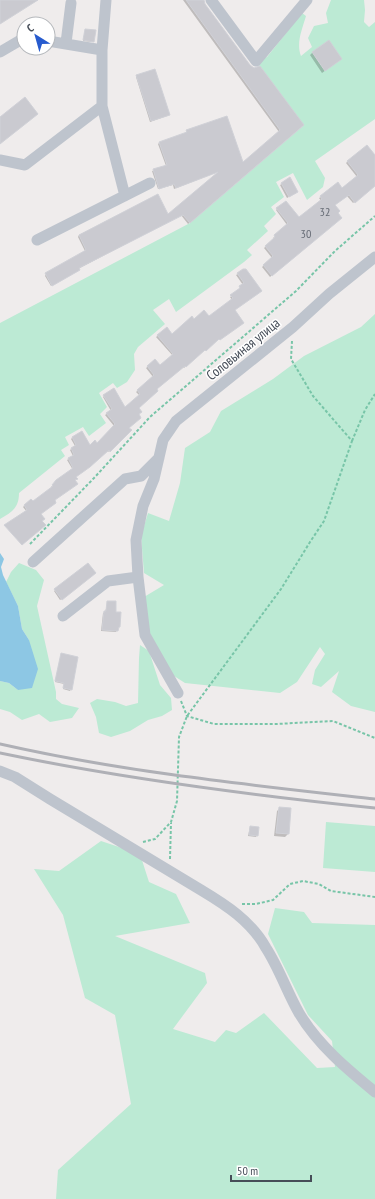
<svg xmlns="http://www.w3.org/2000/svg" width="375" height="1199" font-family="'PT Sans Narrow',sans-serif">
<style>
.green{fill:#bcead4}
.water{fill:#8dc7e4}
.shadow{fill:#0003}
.building{fill:#cacad0;stroke:#d0d1d7}
.lines{fill:none;stroke-linecap:round;stroke-linejoin:round}
.path{stroke:#78c5a8;stroke-width:2;stroke-dasharray:3 2;stroke-linecap:butt}
.minor{stroke:#bec4cd;stroke-width:11}
.rail{stroke:#afb0b6;stroke-width:3}
.labels{text-anchor:middle;stroke-width:3;stroke-linejoin:round;paint-order:stroke}
.number-label{font-size:12px;fill:#676c76}
.street-label{font-size:14px;fill:#464d58;stroke:#fff}
</style>
<rect width="100%" height="100%" fill="#efecec"/>
<path class="green" d="M331,0H364L365,10L364,22L369,27L375,22V119L315,161L325,178L323,187L307,200L293,173L276,182L284,197L271,207L276,214L264,226L268,231L247,250L252,255L244,262L176,312L169,299L153,310L165,324L138,347L134,354L135,370L127,382L117,388L113,383L99,393L107,407L100,414L106,423L89,436L83,427L65,437L69,445L61,450L65,456L19,493C19,508 12,512 0,519V323L190,223L303,126L256,61L267,57L302,13L306,16C302,30 296,43 301,56L312,47L308,38L314,26L328,23L326,13Z
M375,314V712L351,706L332,692L339,671L321,687L312,684L315,670L325,654L320,647L297,682L280,693L185,683L171,674L149,636L144,597L164,585L144,573L141,536L148,513L169,521L180,483L185,448L210,432L221,411L273,379L304,356L361,327Z
M19,563L36,570L44,580L37,606L56,692V699L62,704L79,708L72,718L50,722L39,714L22,720L10,712L0,709V681L9,683L18,690L29,640L22,629L18,606L6,582L11,572Z
M140,645L149,651L160,685L171,698L172,710L162,716L148,720L130,731L111,737L99,733L96,717L90,703L97,699L115,702L126,706L138,703L139,658Z
M326,822L375,826V872L323,868Z
M101,841L140,854L149,882L176,894L190,923L115,936L205,973L207,983L173,1029L215,1042L226,1030L236,1033L264,1013L317,1068L335,1067L332,1041L308,1015L268,934L275,908L304,912L312,923L375,925V1199H56L58,1170L131,1104L115,1015L85,998L63,915L34,869L59,871Z"/>
<path class="water" d="M0,553L4,559L1,567L3,575L18,606L22,629L29,640L38,669L32,688L18,690L9,683L0,681Z"/>
<path class="shadow" d="M183,0H203L204,5L250,66L302,125L188,224L181,215L78,269L77,271L51,286L45,276L46,274L85,251L78,237L79,235L157,195L168,216L220,171L174,189L173,185L158,189L152,171L166,166L158,144L159,143L186,133L187,130L243,163L279,132Z
M85,30L94,41L92,42L83,41Z
M313,52L341,59L322,73L310,55Z
M137,75L168,115L167,116L150,122L136,77Z
M375,157V185L353,203L347,196L334,205L318,237L270,277L262,267L272,258L264,248L274,239L273,238L287,225L276,210L277,209L298,219L321,201L319,198L321,197L341,189L357,177L346,163L348,161Z
M289,179L296,193L287,198L280,185Z
M238,274L260,291L234,310L241,324L218,340L217,339L204,351L203,350L184,368L183,367L155,390L138,408L128,428L131,430L108,452L107,451L75,477L27,512L23,507L24,506L31,501L33,503L52,488L51,487L57,481L73,470L67,460L73,456L70,450L75,446L71,439L72,438L82,432L90,446L97,444L114,426L105,415L111,411L103,397L104,396L125,408L140,396L136,392L153,377L146,368L155,361L160,367L173,356L156,337L167,329L172,336L194,320L209,318L232,300L230,297L240,290L239,289L243,285L236,275Z
M88,564L94,574L60,600L54,591Z
M108,602L114,612L118,628L116,632L101,631L103,613L105,612Z
M61,654L71,689L70,691L63,689L64,684L55,682Z
M280,808L288,834L285,837L274,836L277,811Z
M250,827L257,835L256,837L248,836Z"/>
<path class="building" d="M0,0H38L0,24Z
M186,0H204L205,4L250,65L254,68L260,66L304,125L190,223L183,215L79,268L80,270L52,286L45,273L86,250L79,235L158,194L168,214L218,172L176,188L174,184L159,189L153,169L167,165L159,142L187,132L186,130L227,116L243,162L280,130Z
M85,29L96,30L94,42L83,40Z
M329,40L342,59L325,71L312,52Z
M155,69L170,115L151,121L136,75Z
M25,97L38,114L0,144V117Z
M367,145L375,155V186L355,203L349,195L335,205L340,211L338,213L342,218L272,276L263,265L273,256L265,246L275,237L274,235L288,223L276,208L286,201L299,217L322,199L320,196L338,182L342,188L358,175L347,161Z
M290,177L298,192L289,197L281,183Z
M243,269H246L262,291L235,310L244,323L220,340L219,339L206,351L205,350L186,367L185,366L157,389L158,391L139,408L142,412L139,414L141,418L129,428L132,430L110,452L109,450L90,467L76,477L78,479L75,480L78,484L55,500L56,503L41,514L45,519L42,521L46,525L22,545L4,525L27,510L24,505L31,499L33,501L53,486L52,485L56,480L73,468L68,458L74,455L71,448L76,445L72,437L82,431L90,445L95,440L97,443L115,424L106,413L112,409L103,395L114,388L125,407L140,394L137,390L154,375L147,366L155,359L160,365L173,354L157,335L167,327L172,334L192,316L194,319L204,310L209,316L233,298L230,295L240,288L239,286L244,283L237,273Z
M88,563L96,573L62,600L54,589Z
M107,601H116V612H121L120,627H119L118,631L102,630L104,611H106Z
M61,653L78,657L72,690L63,688L64,683L55,681Z
M279,807L291,808L289,834L276,833Z
M250,826L259,827L258,836L249,835Z"/>
<g class="lines">
<path class="path" d="M352,441L365,410L375,394
M30,544L94,478L150,417L296,291L335,251L375,216
M181,701L187,716L214,724H276L333,721L375,738
M143,842L155,839L171,822L177,801L179,737L187,716L281,589L310,542L324,521L352,441L313,396L291,359L292,341
M170,859L171,823
M242,904H256L273,900L290,884L303,881L319,884L331,891L375,897"/>
<path class="minor" d="M106,0L102,50V106L125,196
M211,0L256,61L307,0
M48,41L102,50
M66,43L71,3
M0,52L24,38
M0,160L25,165L102,106
M37,240L150,183
M33,562L125,479L141,476L159,458
M63,616L108,581L138,577
M178,693L145,635L138,577L136,540L143,506L154,479L163,440L176,421L293,327L329,294L375,257
M0,771L15,777L50,799L201,890C226,905 251,921 266,948C279,968 287,992 299,1013C318,1045 347,1069 375,1092"/>
<path class="rail" d="M0,744C123,772 250,785 375,799
M0,753C124,779 249,795 375,808"/>
</g>
<g class="labels">
<g class="number-label">
<text x="325" y="216">32</text>
<text x="306" y="238">30</text>
</g>
<g class="street-label">
<text transform="translate(243 349) rotate(-39)" y="5">Соловьиная улица</text>
</g>
</g>
<g transform="translate(36 36) rotate(323)"><circle r="19" fill="#ffffff" stroke="#b5b8bc"/>
<path d="M0-3L7 15L0 10L-7 15Z" fill="#275bce"/>
<text y="-6" font-size="11" font-weight="bold" text-anchor="middle" fill="#464d58">С</text>
</g>
<path d="M231 1175v6h80v-6" fill="none" stroke="#464d58" stroke-width="2"/>
<text x="237" y="1175" font-size="12" fill="#464d58" stroke="#ffffff" stroke-width="3" paint-order="stroke">50 m</text>
</svg>
